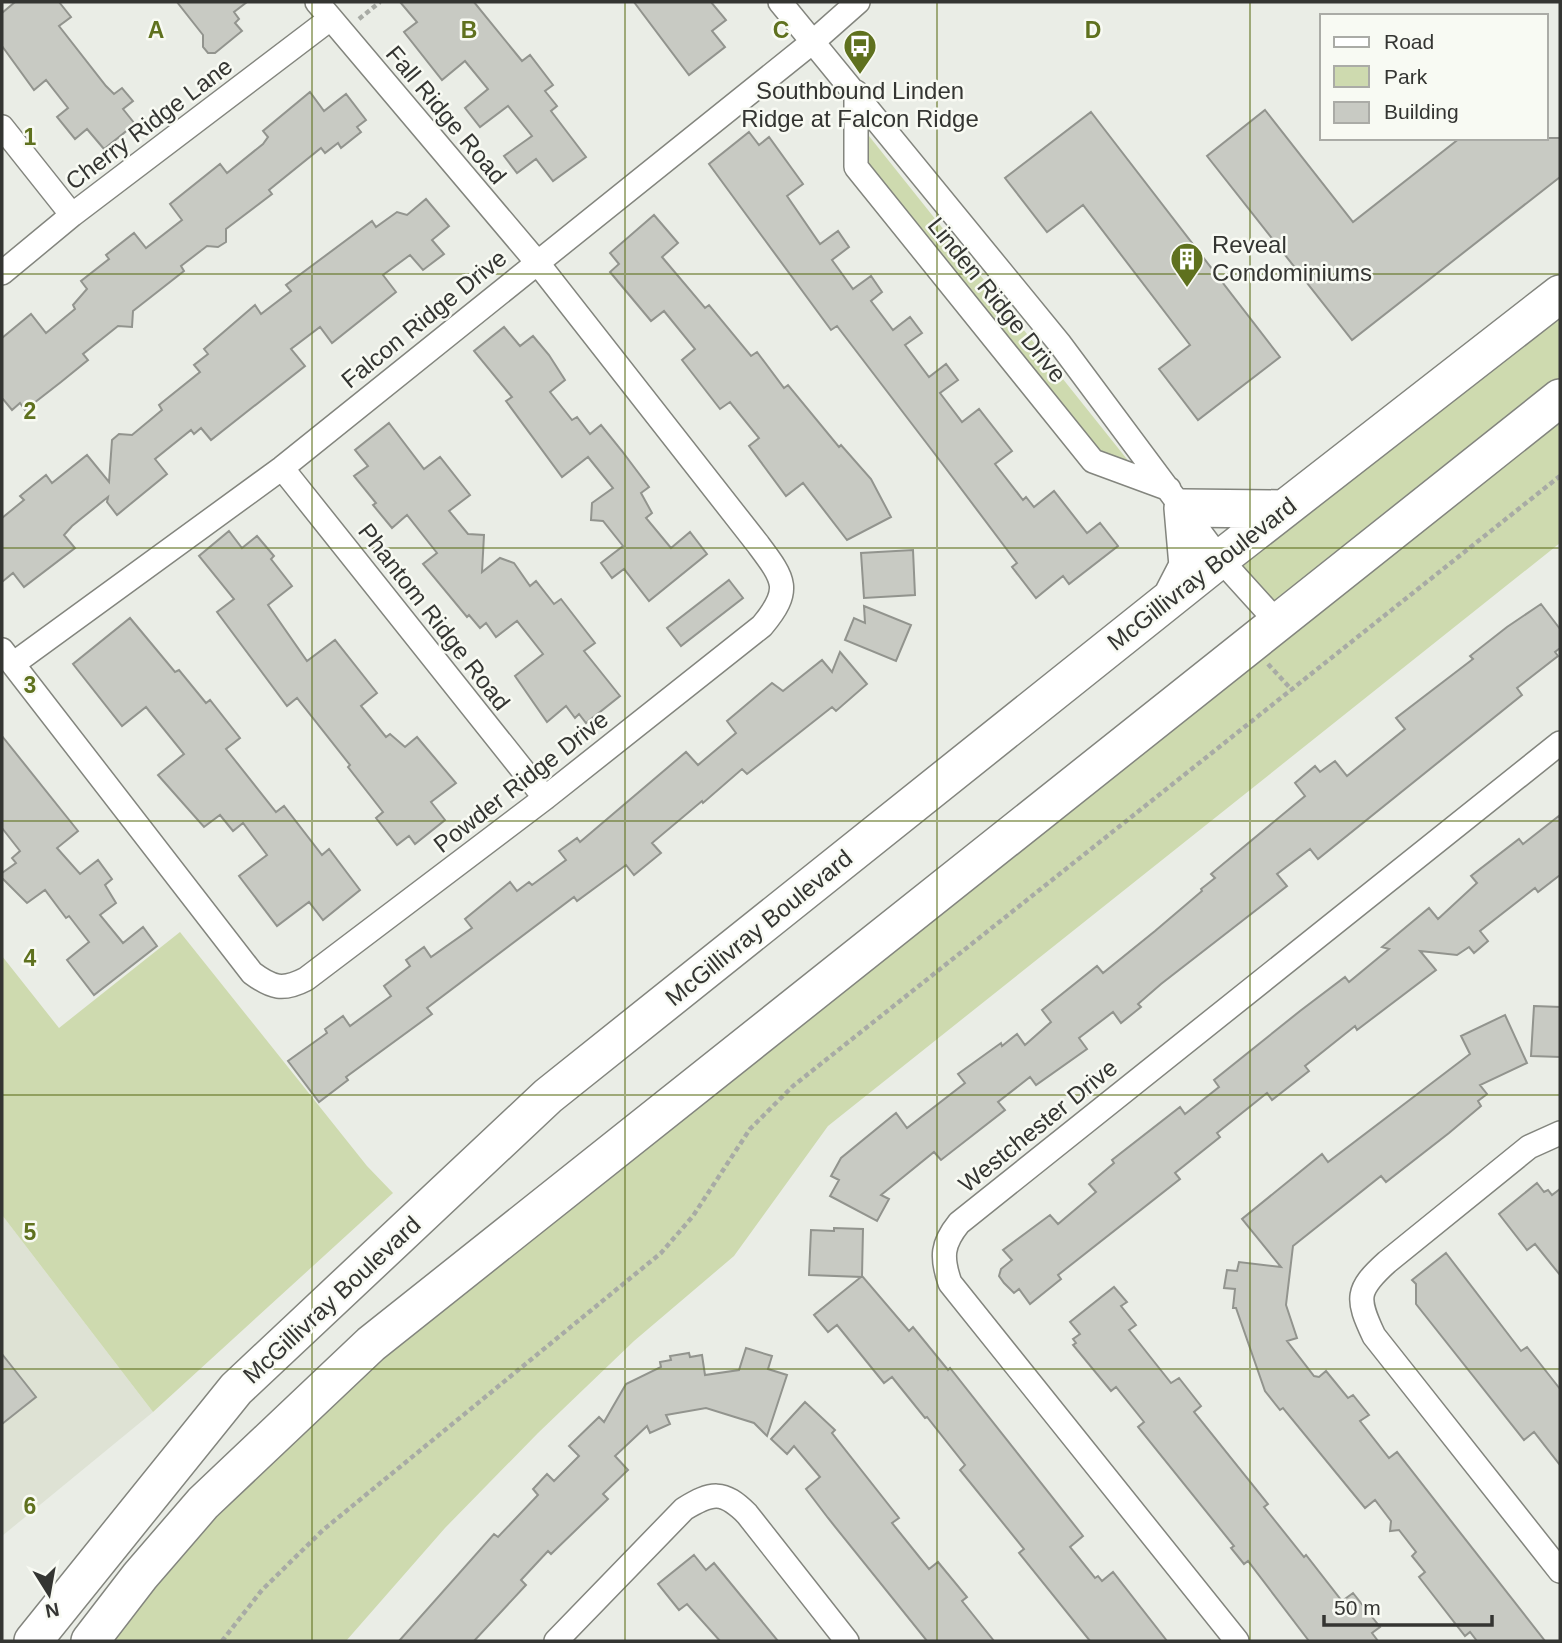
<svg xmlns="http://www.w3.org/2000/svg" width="1562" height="1643" font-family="Helvetica,sans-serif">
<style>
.built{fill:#dee2d4}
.green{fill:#cedaaf}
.building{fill:#c8cac3;stroke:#92948e;stroke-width:2}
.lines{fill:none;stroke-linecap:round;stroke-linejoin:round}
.minor-casing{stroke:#83857e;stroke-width:26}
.primary-casing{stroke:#83857e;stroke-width:40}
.path{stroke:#a8aba5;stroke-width:4.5;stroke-dasharray:5 3.5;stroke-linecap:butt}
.minor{stroke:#fff;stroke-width:23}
.primary{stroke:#fff;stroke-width:37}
.grid{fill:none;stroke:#5f711e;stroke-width:2;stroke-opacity:0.55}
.labels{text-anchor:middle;stroke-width:5;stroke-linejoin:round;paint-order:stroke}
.poi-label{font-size:24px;fill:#343532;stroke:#f8faf3}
.street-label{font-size:24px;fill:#343532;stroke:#f8faf3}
.grid-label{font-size:23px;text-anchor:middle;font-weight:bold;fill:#5f711e;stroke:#f8faf3;stroke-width:5;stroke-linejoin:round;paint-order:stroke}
</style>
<rect width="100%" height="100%" fill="#eaede6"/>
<path class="built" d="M2,1215L153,1412L2,1536Z"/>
<path class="green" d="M865,131L1134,468L1103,458L867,165Z
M1560,294V543L828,1126L734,1256L634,1341L538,1433L445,1528L346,1641H90L203,1503L1278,623L1220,559Z
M180,932L367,1166L393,1193L153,1412L2,1215V956L59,1028Z"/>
<path class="building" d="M15,2H59L71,17L59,26L106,86L114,94L122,88L133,101L123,109L135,124L104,149L87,129L75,139L57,117L68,108L46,80L34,90L2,46V13Z
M177,2H247L234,12L239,19L235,23L242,31L215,53H208L203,47V35Z
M400,2H474L522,61L530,55L553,85L545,91L557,106L551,111L586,157L553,181L536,159L517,173L504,156L532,136L508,106L480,127L465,108L488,89L465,61L442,80L404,32L417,22Z
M634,2H711L726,20L712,31L725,47L689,75Z
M310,92L324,111L346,94L366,120L357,127L361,132L341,148L338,143L325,153L321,148L269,190L272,194L226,229V242L218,247L207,246L181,266L184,271L133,311L132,327L118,326L83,354L88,360L61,382L25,410L20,403L12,410L2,398V338L31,314L46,333L75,309L73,305L87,289L81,281L109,259L106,255L134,233L146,248L182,220L170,204L220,164L227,173L263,144L268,137L263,131Z
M1265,110L1353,222L1460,138H1560V177L1352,340L1207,156Z
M1091,112L1280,357L1198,420L1159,369L1190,345L1083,205L1047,232L1005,178Z
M749,132L759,145L769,137L803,184L787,196L820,244L838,231L849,247L832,260L853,289L871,276L882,292L871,301L893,330L910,317L922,333L905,345L929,377L946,364L958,380L940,393L962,422L979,409L1012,451L995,464L1023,500L1026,497L1034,507L1054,491L1087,533L1100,523L1118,546L1069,584L1063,576L1036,598L1012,567L1017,563L941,462L837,326L831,330L709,164Z
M426,199L449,226L432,240L444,254L423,270L410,255L383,275L396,292L332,343L320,327L291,349L305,366L211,440L201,428L194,434L191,430L155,459L167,474L117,515L107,502L108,497L72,526L64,535L75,548L24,587L13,573L2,582V518L24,500L20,496L46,475L52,483L87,455L109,482L112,440L119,434L132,435L162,410L159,405L200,372L194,365L208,354L204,349L255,305L261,314L291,291L286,285L372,221L376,227L397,212L407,215Z
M654,215L678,243L662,257L705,308L709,305L751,356L757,352L784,388L788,385L839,447L841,445L871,479L891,517L847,540L803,483L786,496L749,446L759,438L730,402L720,409L682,360L695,349L664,311L651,321L610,272L619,264L610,253Z
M504,327L520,346L533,336L549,355L565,380L550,392L572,420L577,417L590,434L601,425L622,451L649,487L641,493L652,513L646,518L671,548L690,532L707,554L649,601L624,569L612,578L601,563L623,546L603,521L591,520L592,503L613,488L588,457L562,477L506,401L512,397L474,351Z
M389,423L424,469L440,457L470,495L449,511L468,534L484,535L482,572L500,558L514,563L530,586L536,581L554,604L561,599L595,643L584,651L620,696L586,723L579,714L575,718L566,706L547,722L515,676L543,654L517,621L496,637L486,623L480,628L469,615L467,617L423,564L437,553L407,515L392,528L373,505L376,503L354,476L368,466L355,450Z
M229,531L242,548L257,536L274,556L271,559L292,586L268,605L307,661L335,640L377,693L361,706L386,737L390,734L405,747L417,737L456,783L431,802L445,820L415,844L409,836L397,845L376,818L383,812L348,767L350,765L297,698L287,706L217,612L234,599L199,556Z
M913,550L915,595L864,598L861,553Z
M729,580L743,598L681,646L667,628Z
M1541,604L1560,629V648L1555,652L1558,656L1517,688L1522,695L1318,859L1310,849L1277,874L1287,886L1161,984L1138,1004L1141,1007L1121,1023L1113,1012L1079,1038L1087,1049L1036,1085L1030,1077L998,1102L1005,1110L941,1160L934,1152L881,1195L889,1199L877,1221L830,1196L839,1180L831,1176L841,1158L896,1113L907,1128L965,1083L958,1074L1001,1043L1002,1046L1017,1034L1025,1045L1051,1022L1042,1010L1097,966L1103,973L1155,931L1202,891L1201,889L1215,878L1211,874L1305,796L1295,783L1315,766L1320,772L1335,761L1347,776L1405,729L1396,718L1473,659L1470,656L1507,627Z
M864,606L911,625L896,661L845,640L854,618L865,623Z
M130,618L175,672L179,670L206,703L210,700L240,738L226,749L276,812L284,806L322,855L329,849L360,890L323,920L309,902L277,926L239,876L267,855L243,823L233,831L220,815L204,827L158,775L184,754L146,707L122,726L73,664Z
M840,652L867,684L836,711L832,707L747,774L742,769L703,803L702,801L652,843L661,853L634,875L626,865L577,901L574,897L427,1008L432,1014L346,1077L348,1080L319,1102L288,1061L327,1033L325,1029L343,1016L350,1026L391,996L384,986L410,966L406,960L424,947L431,957L472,928L465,919L510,882L517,891L529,882L532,885L566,860L559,851L577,838L580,842L686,752L698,765L736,733L727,721L772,683L783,691L822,660L832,672Z
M2,736L78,831L57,848L80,874L98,860L112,879L105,885L116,903L100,915L123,943L143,927L157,946L94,995L67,960L89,942L69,916L66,918L45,890L27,903L2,878V873L16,863L12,858L20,851L2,828Z
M1560,815V875L1538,892L1535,888L1480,931L1488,941L1474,953L1469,947L1457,955L1420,951L1436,970L1357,1030L1355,1026L1305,1066L1309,1071L1272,1100L1267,1093L1217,1133L1220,1137L1175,1173L1180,1179L1058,1275L1061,1279L1030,1304L1019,1289L1014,1293L1004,1283L999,1276L1001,1269L1012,1260L1003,1250L1050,1215L1058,1224L1096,1192L1089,1184L1114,1163L1112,1160L1180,1107L1185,1114L1219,1087L1214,1080L1300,1011L1345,977L1349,982L1389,949L1382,947L1429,908L1438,919L1477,883L1471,876L1519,839L1523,844Z
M1534,1006L1560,1007V1057L1531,1056Z
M1505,1015L1527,1063L1480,1085L1487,1094L1478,1101L1481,1106L1449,1133L1386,1182L1381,1176L1293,1246L1286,1305L1297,1338L1287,1341L1314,1376L1319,1377L1326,1371L1348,1398L1353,1395L1369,1415L1360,1421L1389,1458L1397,1452L1545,1641H1477L1470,1632L1465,1636L1419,1577L1425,1572L1412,1556L1416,1552L1399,1530L1390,1531L1391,1521L1375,1500L1365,1508L1283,1408L1280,1410L1265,1391L1236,1308H1233L1235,1289L1224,1288L1227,1270L1237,1271L1239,1262L1281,1267L1242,1219L1322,1154L1328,1162L1470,1054L1461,1036Z
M1537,1183L1544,1192L1548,1190L1552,1195L1560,1189V1275L1535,1244L1527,1250L1499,1214Z
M834,1228L863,1229L862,1276L909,1331L913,1327L948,1370L950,1368L1083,1536L1070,1547L1095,1578L1098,1576L1102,1581L1113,1572L1167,1641H1090L1019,1553L1024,1549L960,1470L965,1465L927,1417L925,1418L892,1377L884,1383L837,1325L828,1332L814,1315L861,1277L809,1275L811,1230L834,1231Z
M1446,1253L1521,1351L1527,1347L1560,1389V1465L1534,1432L1524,1440L1416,1304V1284L1412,1280Z
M1114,1287L1127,1302L1121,1306L1136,1325L1129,1330L1171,1383L1179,1378L1201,1406L1194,1412L1268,1504L1264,1507L1304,1557L1306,1555L1342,1601L1353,1593L1380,1627L1372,1633L1378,1641H1309L1248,1561L1244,1564L1231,1548L1234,1546L1138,1427L1144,1422L1116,1387L1111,1391L1073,1345L1076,1343L1073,1339L1080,1334L1070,1322Z
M746,1348L772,1356L768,1369L787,1375L767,1436L754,1423L706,1408L666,1415L670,1424L650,1433L647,1426L615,1456L628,1470L603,1494L608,1499L551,1554L548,1551L521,1580L526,1585L474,1641H399L494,1534L498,1537L538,1495L533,1489L547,1474L554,1481L579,1456L569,1446L599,1417L604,1422L626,1384L661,1367L660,1362L671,1360L670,1356L689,1353L690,1357L702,1355L705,1375L739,1370Z
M2,1354L36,1397L2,1424Z
M805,1402L835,1430L832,1433L899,1518L892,1523L929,1569L938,1562L967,1597L962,1601L994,1641H927L828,1518L806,1489L820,1477L794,1446L787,1454L771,1439Z
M694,1555L706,1570L714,1563L778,1641H720L687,1604L679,1610L658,1584Z"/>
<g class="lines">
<defs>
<path id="minor" d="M780,2L1060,344L1220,559L1278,623
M856,92V167L1093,461L1169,489
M2,127L72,215
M2,273L72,215L330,19
M282,468L545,798
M2,650L252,973C272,988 283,991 306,979L545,798L762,626C793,589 784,579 757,543L536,261L317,2
M13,664L282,468L815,40L858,2
M1560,1133L1529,1147L1387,1262C1356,1290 1356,1298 1374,1336L1560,1571
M556,1641L684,1509C712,1492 723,1490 747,1514L847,1641
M1237,1641L950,1283C941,1257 942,1244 959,1223L1560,743"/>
<path id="primary" d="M1172,597L1188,566L1183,508L1284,509
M33,1641L236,1389L548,1096L1220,559L1560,294
M90,1641L140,1576L203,1503L371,1344L1560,398"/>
</defs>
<use href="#minor" class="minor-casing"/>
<use href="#primary" class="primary-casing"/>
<path class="path" d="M359,19L380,2
M1268,664L1292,690
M222,1641L262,1590L323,1530L661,1253L693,1216L750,1129L793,1086L1560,476"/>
<use href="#minor" class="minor"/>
<use href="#primary" class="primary"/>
</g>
<path class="grid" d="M312,2V1641M625,2V1641M937,2V1641M1250,2V1641M2,274H1560M2,548H1560M2,821H1560M2,1095H1560M2,1369H1560"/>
<defs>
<symbol id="bus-pin" viewBox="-11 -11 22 30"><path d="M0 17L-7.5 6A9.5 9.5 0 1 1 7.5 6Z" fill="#5f711e" stroke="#f8faf3"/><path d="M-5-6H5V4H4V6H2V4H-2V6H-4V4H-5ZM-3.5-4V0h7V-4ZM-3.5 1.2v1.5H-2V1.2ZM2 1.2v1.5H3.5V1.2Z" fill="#fff"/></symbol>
<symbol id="building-pin" viewBox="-11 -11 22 30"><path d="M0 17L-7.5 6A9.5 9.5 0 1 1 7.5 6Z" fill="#5f711e" stroke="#f8faf3"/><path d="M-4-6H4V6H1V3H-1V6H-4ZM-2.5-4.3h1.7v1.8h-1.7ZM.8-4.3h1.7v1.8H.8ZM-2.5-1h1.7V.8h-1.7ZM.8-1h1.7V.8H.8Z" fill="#fff"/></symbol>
</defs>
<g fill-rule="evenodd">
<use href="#bus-pin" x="841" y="27" width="38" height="52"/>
<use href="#building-pin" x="1168" y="240" width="38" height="52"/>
</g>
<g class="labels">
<g class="poi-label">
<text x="860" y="99">Southbound Linden<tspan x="860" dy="28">Ridge at Falcon Ridge</tspan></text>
<text x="1212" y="253" text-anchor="start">Reveal<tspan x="1212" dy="28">Condominiums</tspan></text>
</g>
<g class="street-label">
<text transform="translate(446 115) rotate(50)" y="8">Fall Ridge Road</text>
<text transform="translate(149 124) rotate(-37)" y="8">Cherry Ridge Lane</text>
<text transform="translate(997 300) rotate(51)" y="8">Linden Ridge Drive</text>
<text transform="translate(424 319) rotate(-39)" y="8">Falcon Ridge Drive</text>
<text transform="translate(1202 574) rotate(-38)" y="8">McGillivray Boulevard</text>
<text transform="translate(434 617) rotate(52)" y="8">Phantom Ridge Road</text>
<text transform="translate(521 782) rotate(-38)" y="8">Powder Ridge Drive</text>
<text transform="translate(759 928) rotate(-39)" y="8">McGillivray Boulevard</text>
<text transform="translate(1038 1126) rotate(-39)" y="8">Westchester Drive</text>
<text transform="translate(332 1300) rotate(-43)" y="8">McGillivray Boulevard</text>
</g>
</g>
<g class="grid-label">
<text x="156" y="38">A</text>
<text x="469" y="38">B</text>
<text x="781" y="38">C</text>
<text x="1093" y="38">D</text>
<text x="30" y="145">1</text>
<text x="30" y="419">2</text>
<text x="30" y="693">3</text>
<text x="30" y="966">4</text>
<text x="30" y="1240">5</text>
<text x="30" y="1514">6</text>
</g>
<rect width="1562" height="1643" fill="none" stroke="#343532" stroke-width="7"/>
<rect x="1320" y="14" width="228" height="126" fill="#f8faf3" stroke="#aaaba6" stroke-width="2"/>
<rect x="1334" y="37" width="35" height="10" fill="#ffffff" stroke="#aaaba6" stroke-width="2"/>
<text x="1384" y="49" font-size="21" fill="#343532">Road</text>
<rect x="1334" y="66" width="35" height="21" fill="#cedaaf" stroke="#aaaba6" stroke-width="2"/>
<text x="1384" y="84" font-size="21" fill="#343532">Park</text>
<rect x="1334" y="102" width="35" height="21" fill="#c8cac3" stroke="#aaaba6" stroke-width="2"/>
<text x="1384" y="119" font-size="21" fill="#343532">Building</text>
<g transform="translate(49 1594) rotate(169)" stroke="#f8faf3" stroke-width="5" paint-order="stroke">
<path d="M0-5L12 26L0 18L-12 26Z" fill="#343532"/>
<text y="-10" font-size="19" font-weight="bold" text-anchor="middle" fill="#343532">N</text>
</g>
<path d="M1324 1615v10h168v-10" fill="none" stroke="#343532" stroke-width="3.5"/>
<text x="1334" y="1615" font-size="21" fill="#343532" stroke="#f8faf3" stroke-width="5" paint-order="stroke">50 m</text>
</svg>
